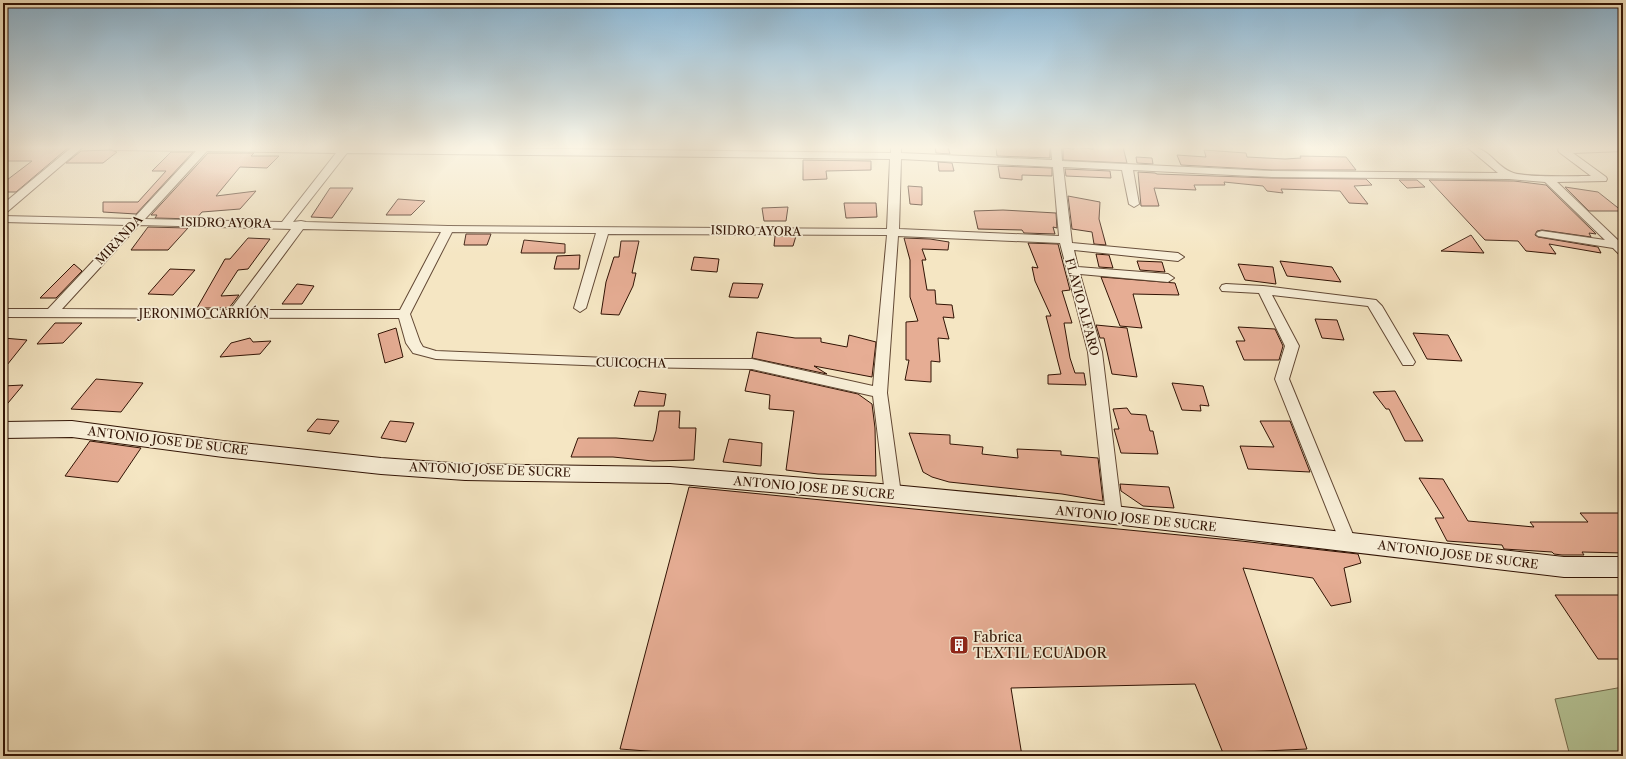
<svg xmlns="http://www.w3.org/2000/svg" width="1626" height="759" font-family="'Libre Caslon Text',serif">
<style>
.green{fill:#b6c698;stroke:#746c4e}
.building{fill:#e6ad94;stroke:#311304}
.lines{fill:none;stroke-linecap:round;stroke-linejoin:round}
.street-casing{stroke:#624834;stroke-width:2}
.secondary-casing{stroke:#311304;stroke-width:2}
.street{fill:#f8efd8;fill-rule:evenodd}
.secondary{fill:#f8efd8;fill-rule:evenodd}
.labels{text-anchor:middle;stroke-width:3.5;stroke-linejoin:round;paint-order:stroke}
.street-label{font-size:12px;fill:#311304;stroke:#f8efd8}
.near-poi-label{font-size:14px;fill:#311304;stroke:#f8efd8;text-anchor:start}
</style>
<rect width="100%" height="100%" fill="#f5e6c3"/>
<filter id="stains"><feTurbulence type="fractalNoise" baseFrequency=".005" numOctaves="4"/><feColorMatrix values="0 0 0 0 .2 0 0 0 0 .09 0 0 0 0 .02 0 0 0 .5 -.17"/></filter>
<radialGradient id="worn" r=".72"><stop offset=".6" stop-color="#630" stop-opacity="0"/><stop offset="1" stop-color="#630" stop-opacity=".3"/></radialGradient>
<path class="green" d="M1623,687V756H1570L1555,699Z"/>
<path class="building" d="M12,147H69L16,192H3V183L32,161H3V154Z
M935,147H948L950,154L936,153Z
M996,147H1050V158L997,156Z
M1074,147L1093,149V147H1123L1127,163L1063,160V148L1074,149Z
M111,150L117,152L103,163H66L81,151Z
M1204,150L1246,153L1247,157L1285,159L1301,158L1300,156L1346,157L1356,170H1272L1181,165L1177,155L1206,157Z
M171,152H193L136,214L103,212V202H138L166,171H152Z
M208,153H254L251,156H279L267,168L240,167L216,196L256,191L240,209L202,212L196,219L155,218L157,215H151Z
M1136,157L1152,158L1153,164L1137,163Z
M803,160L871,161V170L826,171L827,179L803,180Z
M938,162L952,163L954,171H939Z
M998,166L1052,168V176L1022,175V180L1000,178Z
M1065,169L1110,171L1111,178L1066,176Z
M1138,172L1155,173L1157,174L1272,178L1366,179L1372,185L1354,186L1368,204L1349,203L1340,191L1281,189L1283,193L1267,191L1263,186L1224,182L1225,185H1194L1196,190L1154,188L1159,206H1141Z
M1399,180H1417L1425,187L1407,188Z
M1429,180L1514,181L1546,185L1596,234L1589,233L1591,237L1542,230L1537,231L1535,235L1538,237L1598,247L1601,253L1549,244L1556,254L1526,251L1518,241L1485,240Z
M908,186L922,187V205L910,204Z
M1565,187L1598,192L1622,211H1589Z
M330,188H353L332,218L311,217Z
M1068,196L1100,202L1099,219L1106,245L1094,244L1092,232L1072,229Z
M398,199L425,201L411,215H386Z
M844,203H876L877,217L846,218Z
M788,207L786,221H764L762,208Z
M1003,210L1056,213L1057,228L1053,227L1055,234L1024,233L1022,230L978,229L974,211Z
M148,227L188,228L168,250H131Z
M466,234H491L487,245H464Z
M1471,235L1484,253L1441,251Z
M775,236H796L793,246H774Z
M248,238L270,239L248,269L238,270L221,296L239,295L229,308H197L225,259H230Z
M904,238L930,239L949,242L948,250L922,249L926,260H922L927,290H935L936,304L952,305L954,318L943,317L949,339L938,338L940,362L931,361V382L905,380L909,360H906V322L918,321L910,297V260Z
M524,240L565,244V253H521Z
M621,241H639L632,273H636L633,286L619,315L601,314L606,282L614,257H619Z
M1028,243L1058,244L1070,290L1062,291L1072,323H1064L1070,358L1075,373H1084L1086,385L1048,384V375L1061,374L1046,316H1051L1035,281L1032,267L1038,268Z
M1096,254L1109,255L1113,268L1099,267Z
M580,255L579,269H554L557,256Z
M694,257L719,259L717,272L691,270Z
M1137,261L1162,262L1165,272L1140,270Z
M1280,261L1332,267L1341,282L1287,276Z
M74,264L82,271L56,298H40Z
M1238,264L1273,267L1276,284L1245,280Z
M170,269L195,270L173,295L148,294Z
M1101,277L1175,283L1179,295L1133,294L1142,328L1120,326Z
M733,283L763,284L758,298L729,297Z
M297,284L314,286L302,304H282Z
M1315,319L1337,320L1344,340L1322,338Z
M55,323H82L63,343L37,344Z
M1096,325L1127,328L1137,377L1112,374L1104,338H1100Z
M1238,327L1275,329L1283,346L1279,360H1244L1236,341H1245Z
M396,328L403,357L385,363L378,334Z
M757,332L795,338H821V342L847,347L849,335L876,342L872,377L814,366L827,374L752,358Z
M1413,333L1448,335L1462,361L1427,359Z
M3,338L27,340L3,370Z
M250,338L253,342L271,341L260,354L220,357L231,343Z
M750,370L858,394L872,404L875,428L876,476L818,474L786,470L794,411L769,409L770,395L745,391Z
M96,379L143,383L121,412L71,409Z
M1172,383L1203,386L1209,406L1200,405L1201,411L1182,410Z
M23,385L3,409V386Z
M639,391L666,394L664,406H634Z
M1395,391L1405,409L1423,441H1405L1389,409H1386L1373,392Z
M1127,408L1131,414L1146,415L1150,431H1153L1158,454L1121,453L1114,429H1119L1113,409Z
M659,411H680L679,428H696L694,460L653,461L613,457H571L578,438H616L653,441L656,431Z
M317,419L339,421L330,434L307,431Z
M390,421L414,423L406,442L381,438Z
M1260,421H1290L1310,472L1248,469L1240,446L1274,447Z
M909,433L950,435V444L983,447L982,454L1018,458L1017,449L1061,451V455L1098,458L1103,501L1062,494L949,482L932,477L923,472Z
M729,439L762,443L761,466L723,462Z
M90,441L141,448L118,482L65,476Z
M1419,478L1443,479L1468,521L1534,527L1530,522H1588L1580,513H1623V553L1582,552L1584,555H1562L1554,554L1552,552L1504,549L1502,545L1447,541L1435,518H1444Z
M1120,484L1169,487L1174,508L1143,506L1121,491Z
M689,487L1241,541L1358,554L1361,563L1344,568L1351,602L1331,606L1313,578L1243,568L1307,749L1223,753L1195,684L1011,688L1022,756H713L620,749Z
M1555,595H1623V659H1598Z"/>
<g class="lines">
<defs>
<path id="street" d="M72,147H83L7,212L3,213V204Z
M108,147H397L891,153V147H901V153L1052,160L1051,147H1061L1062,161L1272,171L1498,173L1467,147C1490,147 1493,164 1511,172C1522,178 1576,176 1591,176L1559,152L1558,150L1559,148L1623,147V151L1573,153L1606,177L1607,179L1606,181L1557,182L1623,245V255L1619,254L1613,248L1538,236L1536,234L1538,232L1542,231L1605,240L1545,182L1509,179L1272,177L1133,170L1139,204L1134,207L1129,204L1122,170L1063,167L1072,243L1178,253L1184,257L1178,261L1074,250L1078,267L1168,274L1174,278L1168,282L1080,274L1102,352L1122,515L1120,520L1114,521L1108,520L1106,515L1088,352L1060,243L898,236L887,393L901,494L899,498L893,500L887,498L885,494L873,396L752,369L633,367L436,359L413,353L406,343L399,318L3,317V309H48L127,225L3,222V216L133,219L196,151L113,150ZM207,151L336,153L282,222L145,219ZM347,153L890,159L887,229L448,226L306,222L301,221L293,222ZM901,159L1053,167L1059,236L899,229ZM139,225L291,229L230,310L62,309ZM303,229L441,232L400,310H243ZM452,232L596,233L574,308L580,312L586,308L608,234L887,235L873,386L752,359H633L436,351L423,347L420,342L410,314Z
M1226,284L1263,286L1376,300L1382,306L1415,362L1413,365H1403L1368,306L1272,295L1299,346L1289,379L1356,542L1354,547L1348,549L1342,547L1340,542L1275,379L1285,346L1259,293L1222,291L1220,288L1222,285Z"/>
<path id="secondary" d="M72,421L223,441L381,458L465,464L670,467L893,485L1114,506L1564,557H1623V577H1564L1114,524L893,503L670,483L465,480L381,474L223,457L72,437L3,438V422Z"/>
</defs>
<use href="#street" class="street-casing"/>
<use href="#secondary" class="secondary-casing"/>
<use href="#street" class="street"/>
<use href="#secondary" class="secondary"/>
</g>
<linearGradient id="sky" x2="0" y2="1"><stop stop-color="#8bb8d7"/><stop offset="0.58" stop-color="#faf4e4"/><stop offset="1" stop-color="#faf4e4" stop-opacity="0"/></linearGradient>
<rect width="1626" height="254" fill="url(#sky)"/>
<defs>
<symbol id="building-square" viewBox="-11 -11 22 22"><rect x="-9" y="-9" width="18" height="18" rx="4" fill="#8f2418" stroke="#f8efd8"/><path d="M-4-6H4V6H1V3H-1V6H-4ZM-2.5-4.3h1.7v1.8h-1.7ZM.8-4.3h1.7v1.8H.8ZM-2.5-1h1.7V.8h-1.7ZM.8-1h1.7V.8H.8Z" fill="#fff"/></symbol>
</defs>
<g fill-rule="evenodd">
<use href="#building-square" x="948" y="634" width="22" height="22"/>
</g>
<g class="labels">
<g class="street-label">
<text transform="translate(226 223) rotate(1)" y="4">ISIDRO AYORA</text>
<text transform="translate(756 231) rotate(1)" y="4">ISIDRO AYORA</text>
<text transform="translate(119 240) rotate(-47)" y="4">MIRANDA</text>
<text transform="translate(1082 307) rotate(75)" y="4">FLAVIO ALFARO</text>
<text x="204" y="318">JERONIMO CARRIÓN</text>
<text transform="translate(631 363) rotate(1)" y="4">CUICOCHA</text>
<text transform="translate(168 441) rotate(7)" y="4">ANTONIO JOSE DE SUCRE</text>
<text transform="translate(490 470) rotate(2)" y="4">ANTONIO JOSE DE SUCRE</text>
<text transform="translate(814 488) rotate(5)" y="4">ANTONIO JOSE DE SUCRE</text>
<text transform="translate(1136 519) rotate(6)" y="4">ANTONIO JOSE DE SUCRE</text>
<text transform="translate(1458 555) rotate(7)" y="4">ANTONIO JOSE DE SUCRE</text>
</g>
<g class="near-poi-label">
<text x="973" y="642">Fabrica<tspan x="973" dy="16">TEXTIL ECUADOR</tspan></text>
</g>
</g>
<rect width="1626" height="759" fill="none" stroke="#f5e6c3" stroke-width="16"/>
<rect x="4" y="4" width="1618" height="751" fill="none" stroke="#311304" stroke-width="2"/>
<rect x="8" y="8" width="1610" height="743" fill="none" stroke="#311304"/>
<rect width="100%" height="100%" filter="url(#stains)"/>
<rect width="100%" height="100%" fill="url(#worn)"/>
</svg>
